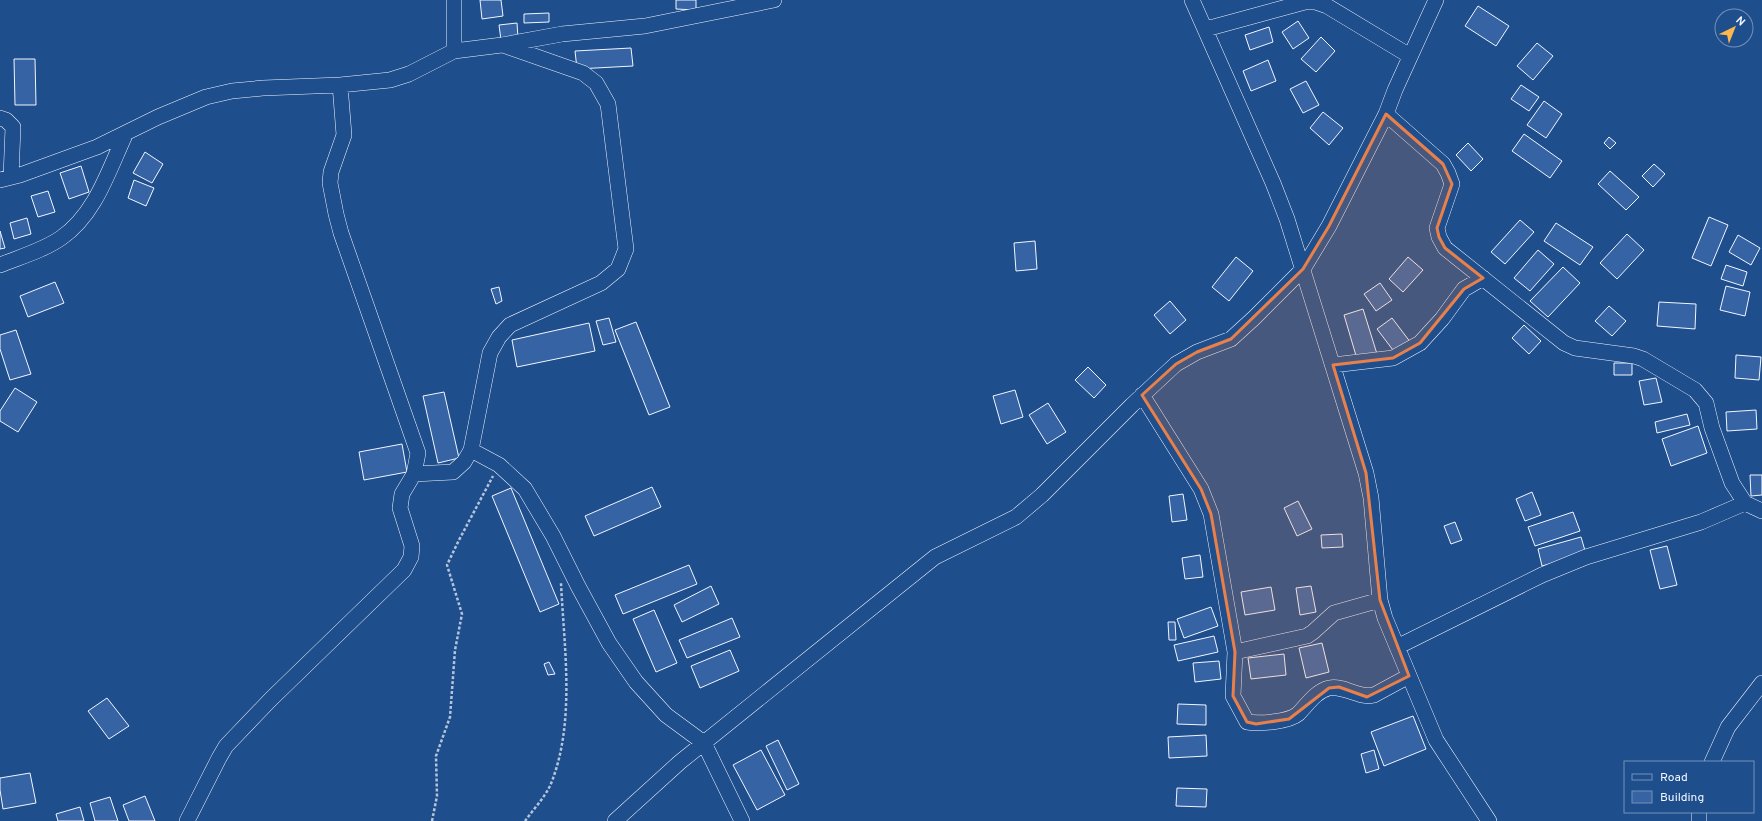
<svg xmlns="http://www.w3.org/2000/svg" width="1762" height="821" font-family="Overpass,sans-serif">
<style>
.building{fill:#3563a3;stroke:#f2f6ff}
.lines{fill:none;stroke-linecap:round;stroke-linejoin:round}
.minor-casing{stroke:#f2f6ff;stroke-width:16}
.path{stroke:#b3c4dc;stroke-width:2.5;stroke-dasharray:3 2;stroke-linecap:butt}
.minor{stroke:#1f4e8c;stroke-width:15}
.marked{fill:#ea8049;fill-opacity:0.2;stroke:#ea8049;stroke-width:3;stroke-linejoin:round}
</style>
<rect width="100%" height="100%" fill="#1f4e8c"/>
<path class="building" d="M480,0H501L503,16L482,19Z
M676,0H696V10L676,9Z
M1478,6L1509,26L1496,46L1465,26Z
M549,13V22L524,23V14Z
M1298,21L1309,38L1293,49L1282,32Z
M517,23L518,38L501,40L499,25Z
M1269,27L1273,42L1250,50L1245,35Z
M1321,37L1335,51L1316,72L1301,59Z
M1537,43L1553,56L1533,80L1517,66Z
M631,48L633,66L577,69L575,51Z
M14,59H35L36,105H15Z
M1268,60L1276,81L1251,91L1243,71Z
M1306,81L1319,105L1303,113L1290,89Z
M1521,85L1539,97L1529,111L1511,99Z
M1544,101L1562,114L1546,138L1527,125Z
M1323,112L1343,128L1329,145L1310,128Z
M1524,134L1562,161L1550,178L1512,151Z
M1609,137L1616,143L1610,149L1604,143Z
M1468,143L1483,159L1471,171L1456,155Z
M145,152L163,164L152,183L133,173Z
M1654,164L1665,174L1653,187L1642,176Z
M81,166L89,192L69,199L60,173Z
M1610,171L1639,197L1626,210L1598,184Z
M134,180L154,188L146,206L128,198Z
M48,191L55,212L38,217L31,196Z
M1709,217L1728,225L1711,266L1692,258Z
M27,218L31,234L14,239L10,223Z
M1520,220L1534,232L1505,264L1491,252Z
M1556,223L1593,247L1580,265L1544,241Z
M0,231L5,248L0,249Z
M1627,234L1644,250L1617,279L1600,263Z
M1738,235L1760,248L1751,265L1729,252Z
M1035,241L1037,269L1016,271L1014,243Z
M1538,250L1554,264L1530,291L1514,278Z
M1236,257L1253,271L1229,301L1212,287Z
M1408,257L1423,270L1403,292L1389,279Z
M1726,265L1747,272L1743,286L1721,279Z
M1563,267L1580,283L1548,317L1530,301Z
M55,282L64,303L28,317L20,296Z
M1380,283L1392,300L1376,311L1364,294Z
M1726,286L1750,292L1745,316L1720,310Z
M499,287L502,301L496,304L491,289Z
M1170,301L1186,320L1170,334L1154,315Z
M1659,302L1696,304L1695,329L1657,326Z
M1609,306L1626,321L1612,336L1595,321Z
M1363,309L1377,354L1357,359L1344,315Z
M609,318L616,342L603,345L596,321Z
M1392,318L1411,343L1396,354L1377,329Z
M636,322L670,407L649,415L615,330Z
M589,323L595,351L517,367L512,340Z
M1524,325L1541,341L1529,354L1512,338Z
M16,330L31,374L10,380L0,349V335Z
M1736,355L1761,357L1759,380L1735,378Z
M1614,363H1632V375H1614Z
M1088,367L1106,385L1094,398L1075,380Z
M1656,378L1662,402L1644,405L1639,381Z
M15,388L37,402L18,432L0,421V411Z
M1015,390L1023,417L1001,424L993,396Z
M444,392L459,458L438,463L423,396Z
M1048,403L1066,432L1047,444L1029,415Z
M1756,410L1757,429L1727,431L1726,412Z
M1687,414L1690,425L1657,433L1655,422Z
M1698,426L1707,453L1671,466L1662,439Z
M402,444L407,472L364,480L359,452Z
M1750,475H1762V495L1751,496Z
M652,487L661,507L594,536L585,516Z
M511,488L559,604L540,612L492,496Z
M1532,492L1541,515L1525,521L1516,499Z
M1183,494L1187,520L1172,522L1169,496Z
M1298,501L1312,529L1297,536L1284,508Z
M1573,512L1580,531L1535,546L1528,527Z
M1455,522L1462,540L1451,544L1444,526Z
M1342,534L1343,547L1322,548L1321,535Z
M1581,537L1586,554L1542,566L1538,549Z
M1667,546L1677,585L1660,589L1650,550Z
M1200,555L1203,577L1185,579L1182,558Z
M689,565L697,584L623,614L615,595Z
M711,586L719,604L682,622L674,605Z
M1311,586L1316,612L1300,615L1296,588Z
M1271,587L1275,610L1245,615L1241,592Z
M1211,607L1218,626L1184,638L1177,619Z
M654,610L677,663L656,672L633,619Z
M732,618L740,637L687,658L679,640Z
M1168,622H1175L1176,640H1169Z
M1214,636L1218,652L1178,661L1174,645Z
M1322,643L1329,672L1306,678L1299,648Z
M730,650L739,671L700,688L691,666Z
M1284,654L1286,675L1251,679L1248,658Z
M1219,661L1221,679L1195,682L1193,663Z
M549,662L555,674L548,675L544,664Z
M107,698L129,726L109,739L88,711Z
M1178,704L1206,705V725L1177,724Z
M1413,716L1426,749L1384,766L1371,732Z
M1206,735L1207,756L1169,758L1168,737Z
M778,740L799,784L787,790L766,746Z
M761,750L785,795L757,810L733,765Z
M1374,750L1379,769L1366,773L1361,754Z
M30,773L36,803L3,809L0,790V778Z
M1177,788L1207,789L1206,807L1176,806Z
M145,796L155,821H129L123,805Z
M110,797L118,821H95L90,803Z
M80,807L84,821H58L56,814Z"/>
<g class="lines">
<defs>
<path id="minor" d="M454,0V51
M1192,0L1273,183L1287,219L1366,473L1371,498L1380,600L1385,618L1436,740L1489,821
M1206,29L1305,2H1315L1327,6L1410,56
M1386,114L1443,164L1448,173L1452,184L1437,228L1439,237L1445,248L1564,343L1575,348L1634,356L1643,359L1695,390L1706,403L1712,428L1732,483L1745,503L1762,511
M0,118L6,120L13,127L11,177
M0,180L20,175L97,147L158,117L206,97L232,91L263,88L340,85L390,80L409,74L454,51L502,45L562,34L645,26L774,0
M0,265C20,257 44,250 61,238C96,214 109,169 126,133
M1333,365L1393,358L1420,343L1442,319L1464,289L1483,278
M1142,395L1201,489L1211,514L1235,652L1233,696L1247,722C1260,724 1288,722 1298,714C1307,705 1316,691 1329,688C1345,685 1359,699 1374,695L1409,676
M471,450L499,465L525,489L553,536L578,586L609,643L636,682L666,715L704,743L742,821
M414,474L453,472L464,462L471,450L490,353L499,337L510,325L601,283L618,269L626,249L608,104L596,83L583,73L503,45
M1397,647L1542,575L1586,557L1701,522L1745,503
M1235,652L1307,636L1313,632L1334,613L1380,600
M1712,762L1728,727L1762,683
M1699,812V821
M187,821L219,758L226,746L271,699L404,570L411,557L412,546L400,508L402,494L414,474L418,453L341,233L336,214L330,183L331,172L344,135L340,85
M615,821L680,762L935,557L1016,517L1042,495L1132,405L1176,364L1197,352L1231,339L1254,318L1303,269L1329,226L1386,114L1395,90L1436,0"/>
</defs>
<use href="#minor" class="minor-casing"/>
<path class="path" d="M432,821L437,796L436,756L450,717L455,650L462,614L447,565L459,540L493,476
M525,821C533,810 544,798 550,786C576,724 564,648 561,583"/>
<use href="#minor" class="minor"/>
</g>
<path class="marked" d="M1386,114L1443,164L1452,184L1437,228L1439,237L1445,248L1483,278L1464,289L1420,343L1393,358L1333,365L1366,473L1380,600L1409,676L1367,697L1339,687L1329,688L1289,719L1256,724L1247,722L1233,696L1235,652L1211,514L1201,489L1142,395L1176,364L1197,352L1231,339L1303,269L1329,226Z"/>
<rect x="1624" y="761" width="130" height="52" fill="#1f4e8c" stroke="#7391ba"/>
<rect x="1632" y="774" width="20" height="6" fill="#1f4e8c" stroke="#7391ba"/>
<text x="1660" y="781" font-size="12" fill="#f2f6ff">Road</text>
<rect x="1632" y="791" width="20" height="12" fill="#3563a3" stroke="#7391ba"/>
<text x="1660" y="801" font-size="12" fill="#f2f6ff">Building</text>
<g transform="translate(1734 28) rotate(43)"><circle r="19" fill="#1f4e8c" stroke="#7391ba"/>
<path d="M0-3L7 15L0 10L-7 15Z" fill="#ffb74d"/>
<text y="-6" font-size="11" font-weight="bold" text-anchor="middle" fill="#f2f6ff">N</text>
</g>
</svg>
